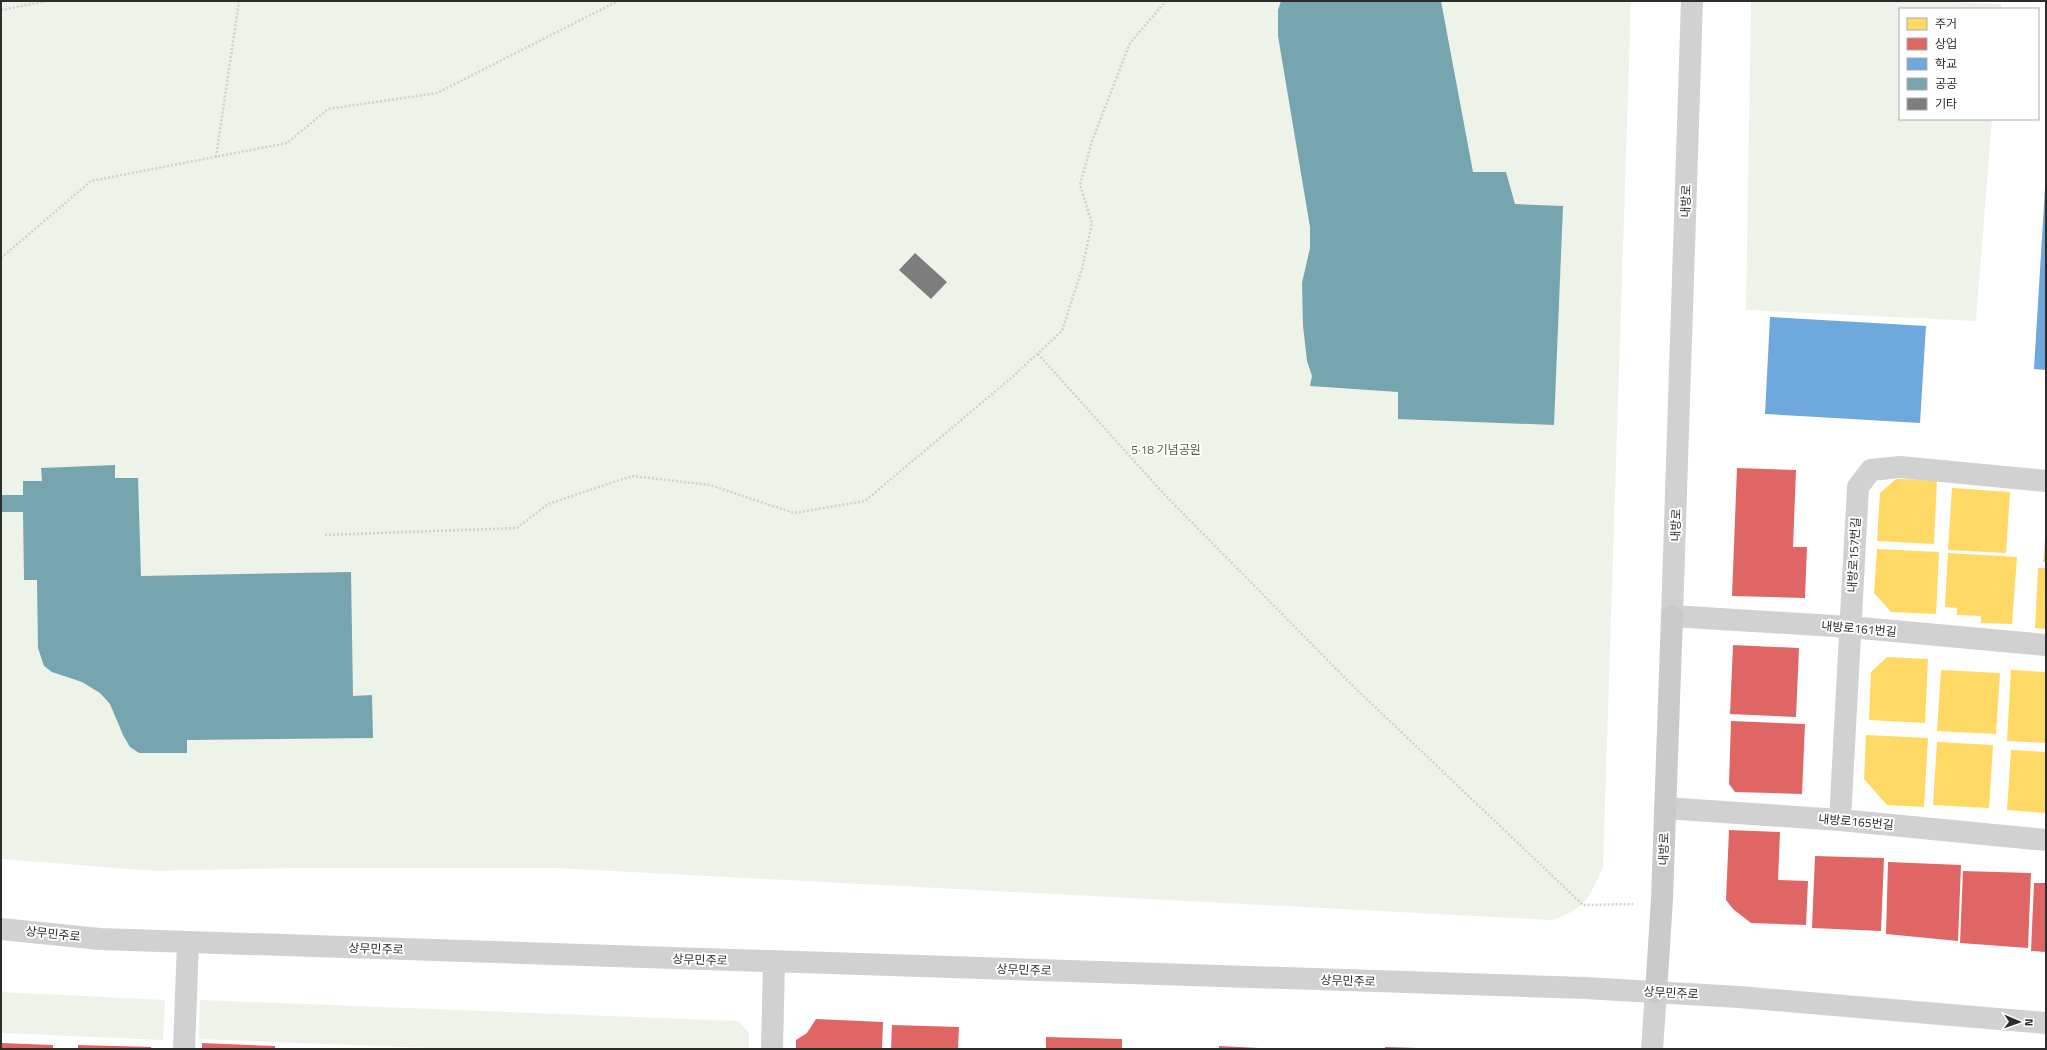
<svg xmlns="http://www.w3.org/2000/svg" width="2047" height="1050" font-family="'Titillium Web','Noto Sans KR',sans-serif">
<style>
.green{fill:#eef3ea}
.homes{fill:#ffd966}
.shops{fill:#e06666}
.schools{fill:#6fa8dc}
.public{fill:#76a5af}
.building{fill:#7d7d7d}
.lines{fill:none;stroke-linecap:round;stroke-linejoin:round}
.path{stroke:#d1d1d1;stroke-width:2.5;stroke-dasharray:2 2;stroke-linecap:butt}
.pedestrian{stroke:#d1d1d1;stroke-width:22}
.minor{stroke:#d1d1d1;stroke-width:22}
.tertiary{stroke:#d1d1d1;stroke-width:22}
.secondary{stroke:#cacaca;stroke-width:22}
.labels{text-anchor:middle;stroke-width:4;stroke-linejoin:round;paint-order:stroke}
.street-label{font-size:12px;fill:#2c2c2c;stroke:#fff}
.park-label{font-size:12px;fill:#4d673a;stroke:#fff}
</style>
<rect width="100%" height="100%" fill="#fff"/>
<path class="green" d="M1,1H1631L1603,866C1590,897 1586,909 1552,920L554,868H296L155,871L1,859Z
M1751,1H1929L2001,4V9H1900V119H1992L1976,321L1746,310Z
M1,992L165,1000L163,1040L1,1033Z
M200,1000L738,1021L749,1033V1049H456L199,1039Z"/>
<path class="homes" d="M1896,479L1937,480L1934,544L1877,541L1880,493Z
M1952,488L2010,492L2006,553L1948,550Z
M2045,539H2046V562H2043Z
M1877,549L1939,552L1936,614L1891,612L1874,593Z
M1948,553L2017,557L2012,624L1981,623V616L1957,615V608L1945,607Z
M2038,568H2046V629L2035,628Z
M1887,657L1928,659L1925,723L1869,720L1871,672Z
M1941,670L2000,673L1996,734L1937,731Z
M2011,670L2046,672V743L2007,741Z
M1866,735L1928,738L1924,807L1887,805L1864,779Z
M1937,742L1993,745L1989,808L1933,805Z
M2011,750L2046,752V813L2007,810Z"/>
<path class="shops" d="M1737,468L1796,470L1793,547H1807L1805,598L1732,596Z
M1733,645L1799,648L1796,717L1730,714Z
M1731,721L1805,724L1802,794L1735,792L1729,784Z
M1729,830L1780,832L1778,880L1808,881L1806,925L1751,923L1733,909L1726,900Z
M1815,856L1884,858L1881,931L1812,928Z
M1888,862L1961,865L1958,941L1886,934Z
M1963,871L2031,873L2028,948L1960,943Z
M2034,883H2046V952L2031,951Z
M816,1019L883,1022L882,1049H796V1040L807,1033Z
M892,1025L959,1027L958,1049H891Z
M1046,1037L1122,1039V1049H1046Z
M1,1043L53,1045V1049H1Z
M202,1043L275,1046V1049H202Z
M78,1045L151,1047V1049H78Z
M1219,1046L1259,1048V1049H1219Z
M1385,1047L1418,1048V1049H1385Z"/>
<path class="schools" d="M2045,188H2046V370L2034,369Z
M1770,317L1926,326L1920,423L1765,414Z"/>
<path class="public" d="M1281,1H1441L1473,172H1506L1515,204L1563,206L1554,425L1398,419V392L1310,386L1312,376L1307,361L1303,326L1302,283L1310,248V227L1278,36V10Z
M115,465V478H138L141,576L351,572L353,696L372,695L373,738L187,740V753H139L130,747L123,735L110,704L100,693L82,682L52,672L44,666L38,648L37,580H24L23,512H1V495H23V481H42L41,468Z"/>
<path class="building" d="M915,253L947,282L931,299L899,270Z"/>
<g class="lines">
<path class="path" d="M1,10L47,1
M216,157L239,1
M1,258L91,181L287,143L328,109L437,93L618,1
M1038,354L1163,493L1354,687L1583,905L1633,904
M325,535L517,528L548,504L632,476L710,485L794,513L865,501L1010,379L1062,331L1082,269L1092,223L1080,185L1092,141L1130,43L1166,1"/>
<path class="pedestrian" d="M184,1049L188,942"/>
<path class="minor" d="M1672,616L1850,627L2046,645
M1665,808L1840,820L2046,840
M1840,820L1858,487L1871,470L1900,467L2046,481
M1,929L100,939L1585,988L1739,997L2046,1023
M772,1049L774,963"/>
<path class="tertiary" d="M1672,616L1692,1
M1652,1049L1656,992"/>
<path class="secondary" d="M1656,992L1662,899L1672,616"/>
</g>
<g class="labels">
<g class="street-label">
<text transform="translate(1686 201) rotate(-88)" y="4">내방로</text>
<text transform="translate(1676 525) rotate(-88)" y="4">내방로</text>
<text transform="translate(1854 555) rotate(-87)" y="4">내방로157번길</text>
<text transform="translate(1859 629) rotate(5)" y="4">내방로161번길</text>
<text transform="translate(1856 822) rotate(5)" y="4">내방로165번길</text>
<text transform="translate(1664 849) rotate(-88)" y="4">내방로</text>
<text transform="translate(53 934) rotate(6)" y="4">상무민주로</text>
<text transform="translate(376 949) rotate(2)" y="4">상무민주로</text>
<text transform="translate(700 960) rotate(2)" y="4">상무민주로</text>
<text transform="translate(1024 970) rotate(2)" y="4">상무민주로</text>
<text transform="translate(1348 981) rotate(2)" y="4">상무민주로</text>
<text transform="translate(1671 993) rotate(3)" y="4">상무민주로</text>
</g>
<g class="park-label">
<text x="1166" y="454">5·18 기념공원</text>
</g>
</g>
<rect width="2047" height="1050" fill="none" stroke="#2c2c2c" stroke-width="4"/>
<rect x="1899" y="8" width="140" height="112" fill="#ffffff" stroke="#ababab"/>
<rect x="1907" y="18" width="20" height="12" fill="#ffd966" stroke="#ababab"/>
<text x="1935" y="28" font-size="12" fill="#2c2c2c">주거</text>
<rect x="1907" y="38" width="20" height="12" fill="#e06666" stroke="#ababab"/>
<text x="1935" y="48" font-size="12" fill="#2c2c2c">상업</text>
<rect x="1907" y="58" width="20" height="12" fill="#6fa8dc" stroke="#ababab"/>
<text x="1935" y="68" font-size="12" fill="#2c2c2c">학교</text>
<rect x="1907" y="78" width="20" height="12" fill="#76a5af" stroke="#ababab"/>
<text x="1935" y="88" font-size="12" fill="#2c2c2c">공공</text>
<rect x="1907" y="98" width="20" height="12" fill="#7d7d7d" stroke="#ababab"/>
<text x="1935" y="108" font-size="12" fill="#2c2c2c">기타</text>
<g transform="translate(2019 1022) rotate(92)" stroke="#ffffff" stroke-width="3" paint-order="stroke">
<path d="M0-3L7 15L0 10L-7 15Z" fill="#2c2c2c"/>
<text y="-6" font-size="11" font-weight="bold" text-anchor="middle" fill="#2c2c2c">N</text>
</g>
</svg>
